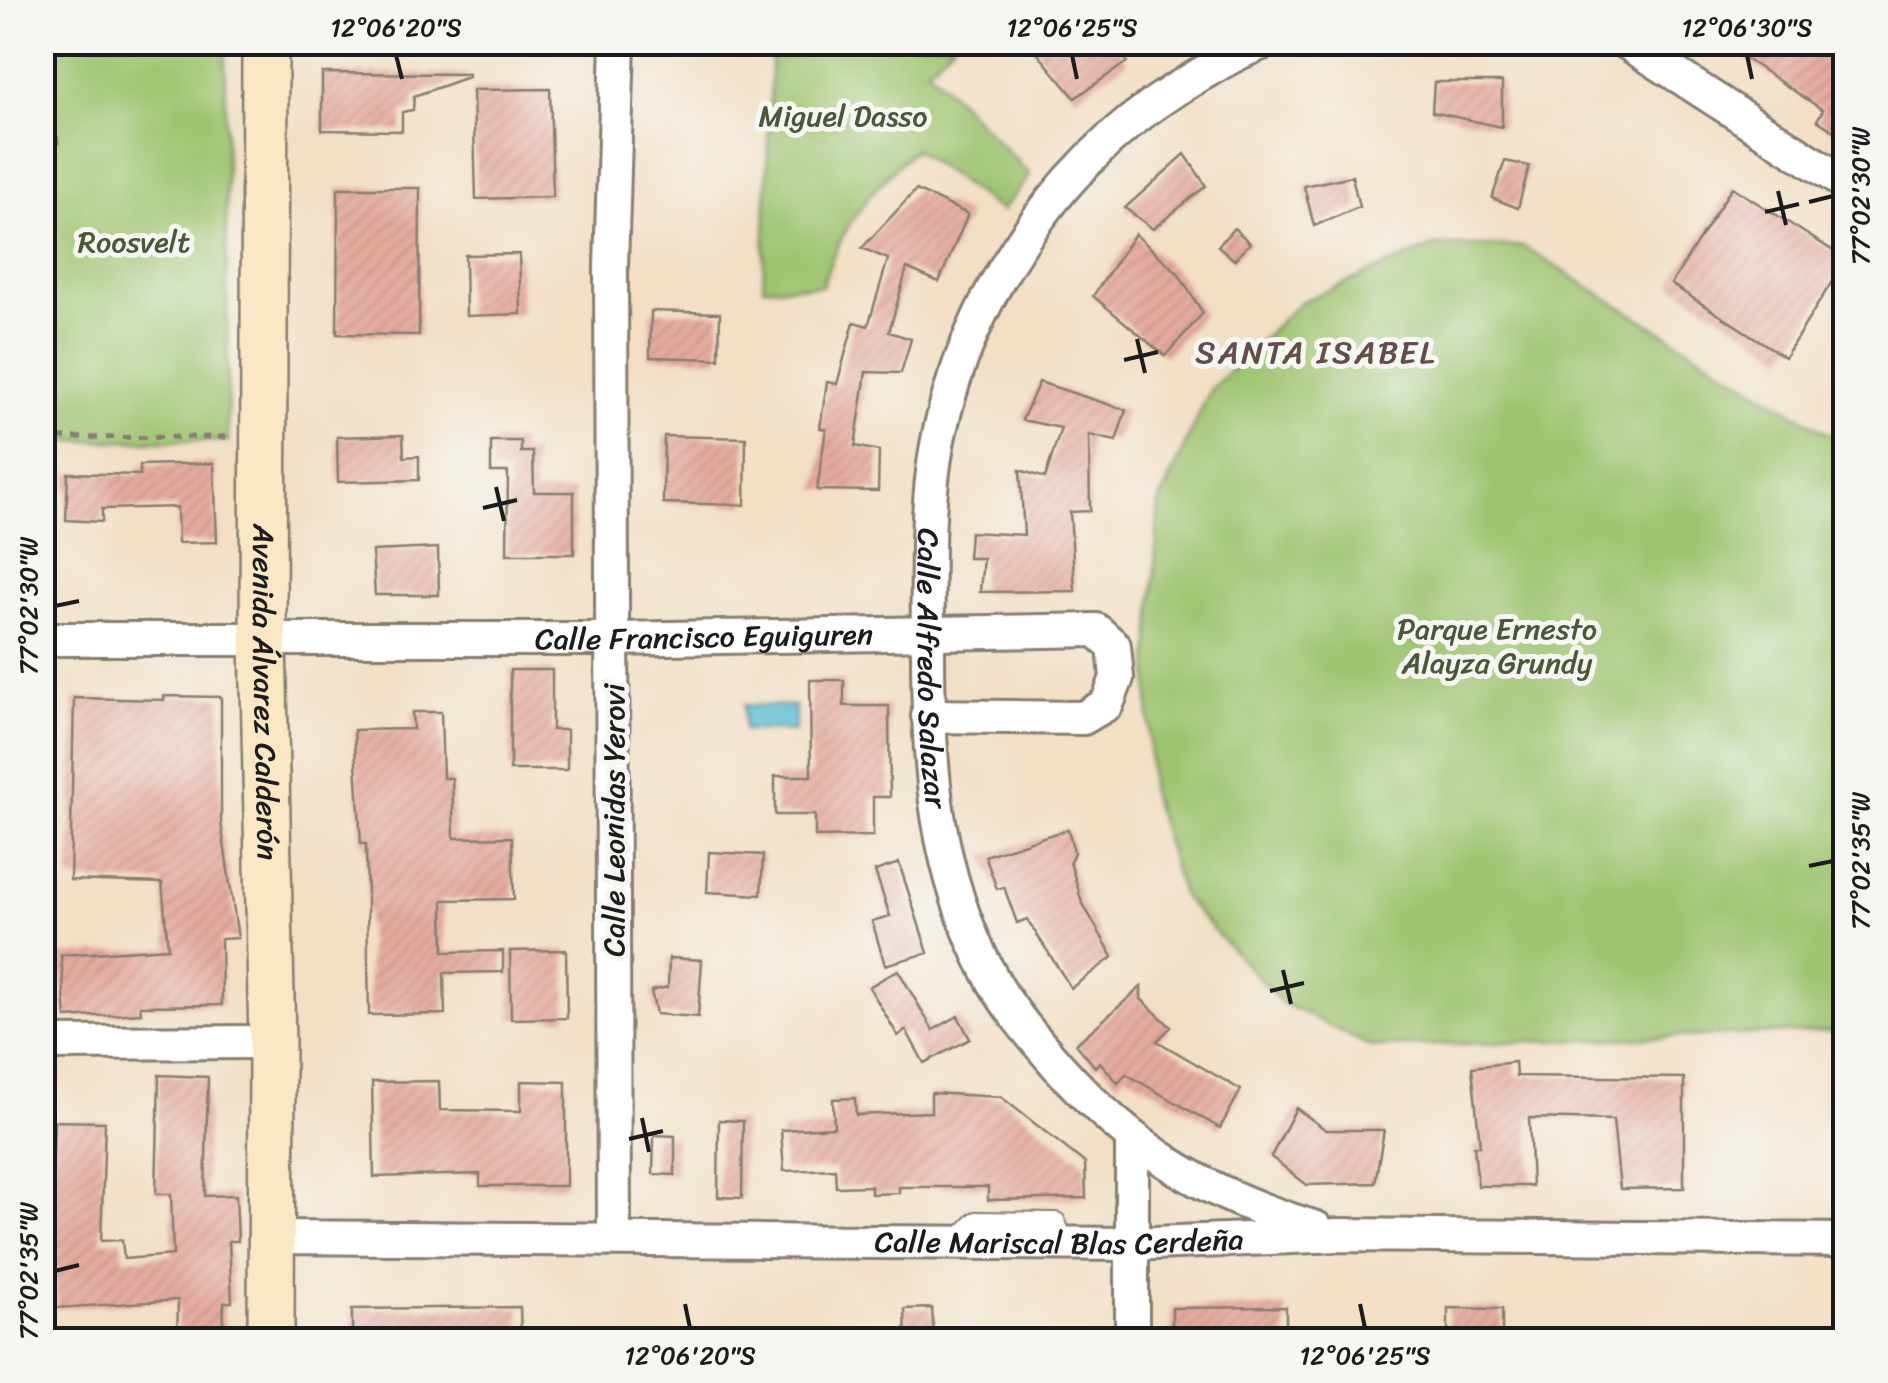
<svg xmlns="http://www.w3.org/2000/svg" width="1888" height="1383" font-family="Sriracha,sans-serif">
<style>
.park{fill:#9ec46f;stroke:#5d7046;stroke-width:2.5}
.water{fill:#55bbd3;stroke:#386c78;stroke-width:2.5}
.building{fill:url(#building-hatch)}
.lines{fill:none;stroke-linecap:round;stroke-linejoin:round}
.lane-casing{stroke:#877e70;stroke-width:22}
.street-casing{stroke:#877e70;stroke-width:38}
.secondary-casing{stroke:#877e70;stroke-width:50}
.path{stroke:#877e70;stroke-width:5;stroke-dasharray:8 8;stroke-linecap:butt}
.lane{stroke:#fff;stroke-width:18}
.street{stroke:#fff;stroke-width:32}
.secondary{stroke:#fae7c3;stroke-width:45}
.ticks{fill:none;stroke:#1c1c1c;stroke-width:4}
.labels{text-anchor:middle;stroke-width:10;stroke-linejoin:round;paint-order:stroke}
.park-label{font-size:30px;fill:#4a5739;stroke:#f6f6f2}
.street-label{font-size:30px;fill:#1c1c1c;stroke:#f6f6f2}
.neighbourhood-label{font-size:32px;letter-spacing:2.5px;fill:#634e4a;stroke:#f6f6f2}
.neatline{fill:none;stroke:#1c1c1c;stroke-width:4}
.ticks-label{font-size:25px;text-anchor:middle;fill:#1c1c1c}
</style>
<defs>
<pattern id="building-hatch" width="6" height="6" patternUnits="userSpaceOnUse" patternTransform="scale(2.5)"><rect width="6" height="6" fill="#e6ab9f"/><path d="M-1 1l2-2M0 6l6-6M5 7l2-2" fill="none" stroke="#c59388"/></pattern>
</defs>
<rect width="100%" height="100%" fill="#f6f6f2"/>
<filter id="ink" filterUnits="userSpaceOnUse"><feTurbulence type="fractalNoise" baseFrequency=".01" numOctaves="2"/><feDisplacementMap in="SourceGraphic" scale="20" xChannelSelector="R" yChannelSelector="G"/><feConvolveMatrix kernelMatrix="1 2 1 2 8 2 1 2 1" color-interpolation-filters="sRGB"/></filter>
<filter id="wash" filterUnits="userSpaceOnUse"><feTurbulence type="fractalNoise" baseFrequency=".0048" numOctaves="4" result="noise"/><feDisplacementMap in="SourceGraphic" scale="40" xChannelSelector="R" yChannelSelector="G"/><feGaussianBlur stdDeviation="2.25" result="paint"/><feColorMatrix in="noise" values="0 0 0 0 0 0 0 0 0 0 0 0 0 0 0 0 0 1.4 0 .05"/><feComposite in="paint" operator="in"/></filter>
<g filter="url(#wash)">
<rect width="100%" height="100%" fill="#f2dfc4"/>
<path class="park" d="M43,42L225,43L228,441H43Z
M772,43H954L928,69L1030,175L1001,211L914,149C868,193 842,225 822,286L763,287Z
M1434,246H1522L1845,444V1031L1372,1047L1281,1002L1183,897L1150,790L1149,661L1159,503L1210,390L1300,302Z"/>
<path class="water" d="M744,705L795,706V731L744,730Z"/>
<g id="blocks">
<path class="building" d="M1028,42H1115L1127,62L1075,98Z
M1720,42H1846V139L1817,120L1823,110Z
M322,73L468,74V77L414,96L413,110L402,112V131L322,130Z
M1434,82H1502V127L1432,112Z
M550,89L553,197L476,199L473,90Z
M1185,154L1206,186L1153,229L1125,208Z
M1505,161L1529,166L1518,208L1492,198Z
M1352,176L1359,207L1314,226L1304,186Z
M1732,187L1846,259L1785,357L1671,284Z
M338,188H420L419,335L337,334Z
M916,190L968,214L939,282L907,268L889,332L911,339L901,373L866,372L855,446L879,451L878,491L817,490L826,429L820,428L827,382L837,384L854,322L868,326L888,259L862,248Z
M1234,228L1250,243L1234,260L1218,246Z
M1135,234L1178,273L1203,313L1165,356L1093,296Z
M519,254L521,314L466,316L465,255Z
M651,311L720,313L719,359L650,357Z
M1039,382L1126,410L1116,441L1089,435L1090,511L1070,512L1075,591L980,592L983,558H968L970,532L1024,535L1020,470L1045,478L1061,428L1022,420Z
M403,435L404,457L419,456V480L338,482L337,437Z
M664,436L746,438L745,505L663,503Z
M491,441H521V452H533L534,492H574V554H507L508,472H491Z
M214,463L217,542L178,543L177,507L102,509V522L66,520L68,473L140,475V465Z
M438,548L439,595H375L372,551Z
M510,670H552V730H567V770H510Z
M810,680H844V706H889L890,797H873V836L815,837V815H775V776H811Z
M164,696L221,697V823L238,938L221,939L222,1005L140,1006L141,1013L66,1018L61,955L168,948L162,883L70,880L74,698L164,700Z
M412,712H441L443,778H452L454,838L512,837L514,899L443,900L444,952L503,951V972L444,973L445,1014L369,1015L366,844H361L354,730L413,729Z
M1068,829L1074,852L1070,862L1082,902L1113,957L1071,988L1027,919L1017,923L1004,887L997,889L985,856Z
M709,852L763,855L761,895L707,892Z
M899,863L928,953L885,965L872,921L890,916L875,871Z
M566,950L567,1018L511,1019L510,951Z
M669,958L702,960L698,1017L656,1014L651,991L668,987Z
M898,970L933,1030L958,1016L970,1039L924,1063L906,1030L898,1036L869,987Z
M1141,987V999L1171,1027L1157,1041L1241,1090L1220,1128L1126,1074L1118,1083L1100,1062L1095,1067L1076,1044Z
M1515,1062L1516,1076L1684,1078V1188L1620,1189L1613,1120L1529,1118L1532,1186H1478L1474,1146H1480L1472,1067Z
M159,1075L208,1077L205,1196L236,1195L238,1241H229L232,1302H224L223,1340H177L178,1300L57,1308L51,1220L54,1121L105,1122L101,1241L122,1240L124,1259L173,1255L171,1194H156Z
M439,1081L440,1110L521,1111V1081L566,1082V1186H480V1174L374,1177L372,1082Z
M931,1093L1001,1097L1085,1163L1086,1198L988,1200V1187H899V1193L871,1194V1186L836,1187L835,1169L784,1171L781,1130L834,1127L833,1099L855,1098L856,1115L931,1112Z
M1296,1108L1326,1130H1384L1375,1183L1307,1185L1271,1157Z
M719,1120L743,1121L742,1198L718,1197Z
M654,1135L675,1136V1175L653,1174Z
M520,1307L521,1340H352V1309Z
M1286,1307V1340H1172V1308Z
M932,1308L934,1340H906L905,1309Z
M1448,1308L1502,1309V1340H1448Z"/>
</g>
</g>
<g filter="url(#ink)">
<use href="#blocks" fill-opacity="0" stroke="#877e70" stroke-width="2.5"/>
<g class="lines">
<defs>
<path id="lane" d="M956,1241L976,1221L1056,1222L1064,1242"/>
<g id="street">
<path id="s1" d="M1265,42C1241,50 1220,63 1198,76C1069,148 975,283 941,426C924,499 928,578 928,652C928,766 935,872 990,975C1008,1009 1033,1037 1058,1066C1135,1152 1205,1194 1316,1228"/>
<path d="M1626,42L1846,184"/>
<path id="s2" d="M42,639H614L1096,630L1114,646L1117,678L1107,704L1083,718L928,716"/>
<path d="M42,1043L272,1042"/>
<path id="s3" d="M271,1237L1131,1244L1339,1235L1846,1240"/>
<path d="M614,1237L611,266L618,42"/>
<path d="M1132,1340V1141"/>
</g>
<g id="secondary">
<path id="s4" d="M265,42L263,640L272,1042L271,1340"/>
</g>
</defs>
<use href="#lane" class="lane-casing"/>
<use href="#street" class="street-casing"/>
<use href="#secondary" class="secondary-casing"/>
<path class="path" d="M42,108C60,131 65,161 42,184
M42,438L231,437
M42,908L46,1015
M46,1072L48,1340"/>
<use href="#lane" class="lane"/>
<use href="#street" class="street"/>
<use href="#secondary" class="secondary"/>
</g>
</g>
<path class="ticks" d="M396,55L402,79M1072,55L1077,79M1747,55L1752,79M1778,191L1786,225M1809,202L1833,196M1765,212L1799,204M1137,339L1145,373M1124,360L1158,352M496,487L504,521M483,508L517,500M55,606L79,601M1809,866L1833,861M1283,970L1291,1004M1270,991L1304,983M642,1118L649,1152M629,1139L663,1131M55,1271L79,1265M685,1304L690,1328M1360,1304L1365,1328"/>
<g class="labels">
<g class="park-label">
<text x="843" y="126">Miguel Dasso</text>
<text x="134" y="252">Roosvelt</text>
<text x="1497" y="639">Parque Ernesto<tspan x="1497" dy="34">Alayza Grundy</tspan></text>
</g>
<g class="street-label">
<text dy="10" stroke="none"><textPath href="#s2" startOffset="662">Calle Francisco Eguiguren</textPath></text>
<text dy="10" stroke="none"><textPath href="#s1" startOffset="765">Calle Alfredo Salazar</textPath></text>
<text dy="10" stroke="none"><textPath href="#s4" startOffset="650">Avenida Álvarez Calderón</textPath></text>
<text transform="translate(614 820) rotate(-90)" y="10">Calle Leonidas Yerovi</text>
<text dy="10" stroke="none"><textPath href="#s3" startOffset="788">Calle Mariscal Blas Cerdeña</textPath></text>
</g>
<g class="neighbourhood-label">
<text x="1316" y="363">SANTA ISABEL</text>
</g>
</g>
<rect width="1888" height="1383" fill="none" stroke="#f6f6f2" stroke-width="110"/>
<rect x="55" y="55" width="1778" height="1273" class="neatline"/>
<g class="ticks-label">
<text x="396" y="36">12°06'20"S</text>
<text x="1072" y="36">12°06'25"S</text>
<text x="1747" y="36">12°06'30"S</text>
<text transform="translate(1860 196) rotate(-90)" y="9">77°02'30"W</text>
<text transform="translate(28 606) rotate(-90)" y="9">77°02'30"W</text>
<text transform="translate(1860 861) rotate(-90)" y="9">77°02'35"W</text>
<text transform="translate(28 1271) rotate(-90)" y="9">77°02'35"W</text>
<text x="690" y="1364">12°06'20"S</text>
<text x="1365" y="1364">12°06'25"S</text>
</g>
</svg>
